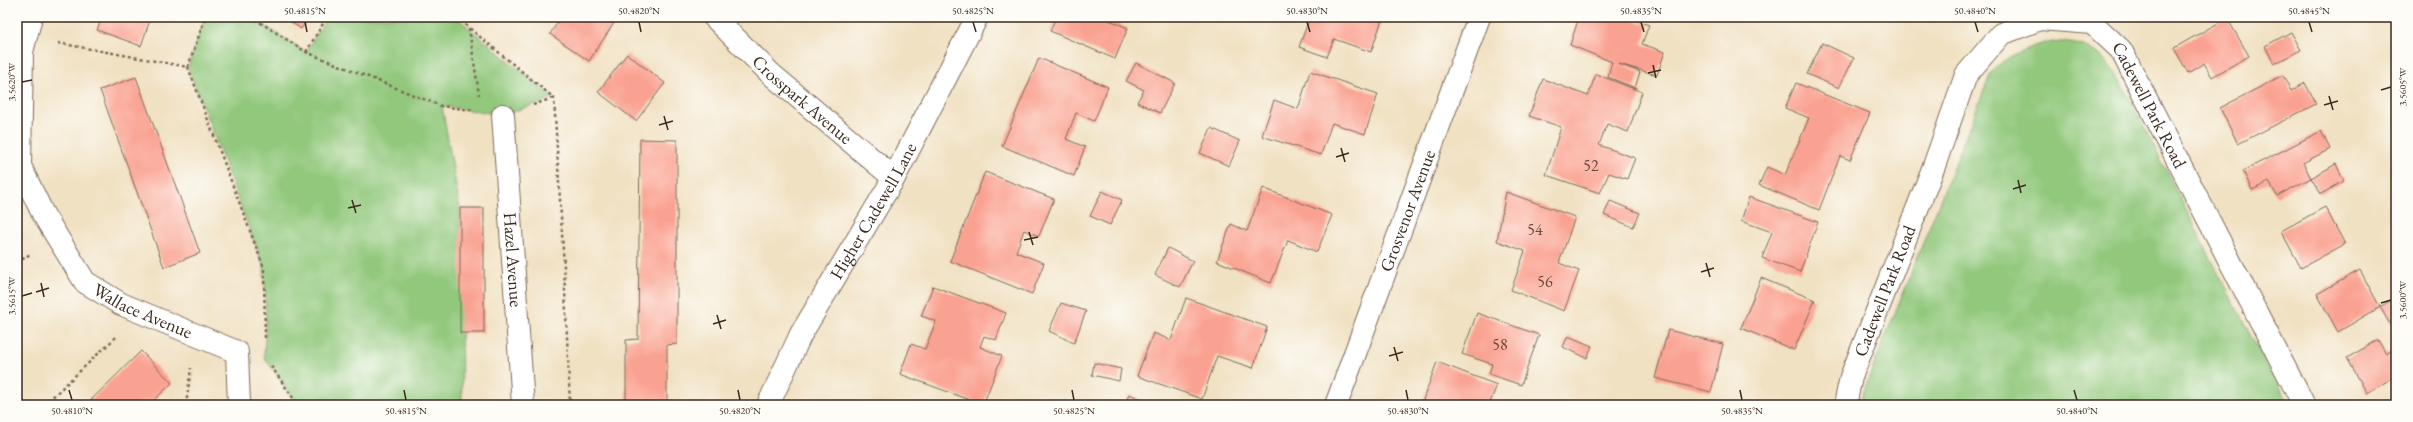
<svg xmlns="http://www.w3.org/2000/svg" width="2413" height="422" font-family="'EB Garamond',serif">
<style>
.green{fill:#91c87b;stroke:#66794c}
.building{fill:#faa291}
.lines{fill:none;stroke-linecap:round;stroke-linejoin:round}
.minor-casing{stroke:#7b6a58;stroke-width:24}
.path{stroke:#7b6a58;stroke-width:2.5;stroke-dasharray:3 3;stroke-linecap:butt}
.minor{stroke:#fff;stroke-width:22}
.ticks{fill:none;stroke:#3b2a1e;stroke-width:1.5}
.labels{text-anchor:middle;stroke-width:3;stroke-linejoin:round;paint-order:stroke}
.number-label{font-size:16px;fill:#6b483b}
.street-label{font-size:18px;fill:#3b2a1e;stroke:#fdfcf7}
.neatline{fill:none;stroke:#3b2a1e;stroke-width:1.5}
.ticks-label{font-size:10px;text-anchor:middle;fill:#3b2a1e}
</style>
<rect width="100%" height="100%" fill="#fdfcf7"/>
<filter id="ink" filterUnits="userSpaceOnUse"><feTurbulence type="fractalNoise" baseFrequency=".025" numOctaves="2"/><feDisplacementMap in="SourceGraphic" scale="8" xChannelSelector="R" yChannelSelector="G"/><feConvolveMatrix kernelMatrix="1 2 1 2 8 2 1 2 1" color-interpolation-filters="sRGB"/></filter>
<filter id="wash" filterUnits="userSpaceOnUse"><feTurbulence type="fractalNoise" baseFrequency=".012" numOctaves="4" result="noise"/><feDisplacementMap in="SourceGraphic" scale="16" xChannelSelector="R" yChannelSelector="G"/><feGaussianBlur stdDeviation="0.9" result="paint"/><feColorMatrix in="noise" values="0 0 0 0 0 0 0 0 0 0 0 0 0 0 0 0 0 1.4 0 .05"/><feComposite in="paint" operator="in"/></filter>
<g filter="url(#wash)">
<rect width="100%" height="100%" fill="#f1e1c3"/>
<path class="green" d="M327,17H456L554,98L503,115L442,106L460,208L462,405H298L264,357L266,317L264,268L188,67L205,18L255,19L306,52Z
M2052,41C2090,44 2097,48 2119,78L2249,333L2289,405H1858L1991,73C2008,53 2028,48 2052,41Z"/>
<g id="blocks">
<path class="building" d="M102,17H151L141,46L97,30Z
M284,17H310L301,29Z
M561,17H612L616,20L589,61L550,34Z
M1056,17H1110L1109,20L1128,28L1115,59L1050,31Z
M1310,17H1383L1371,52L1334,39L1327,57L1299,47Z
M1579,17H1625L1649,25L1642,44L1665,52L1657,75L1619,64L1640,72L1635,88L1608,77L1612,62L1570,45Z
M2227,18L2249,56L2212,77L2204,63L2188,73L2174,48Z
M2291,32L2301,50L2274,64L2265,46Z
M1822,43L1854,58L1839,88L1807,74Z
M627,54L665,83L636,121L598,92Z
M1039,58L1108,87L1094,121L1076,113L1066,139L1085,147L1074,176L1002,146Z
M1136,63L1175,83L1160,113L1137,102L1144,90L1126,81Z
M1310,71L1378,94L1365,134L1332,123L1321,155L1262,136L1274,100L1298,109Z
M1596,74L1642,92L1628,132L1607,124L1599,145L1635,158L1627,179L1609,173L1600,193L1546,175L1561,127L1529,116L1543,79L1588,96Z
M2283,75L2291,91L2305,83L2316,104L2238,144L2220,108Z
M136,77L200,253L164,267L100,90Z
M1796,83L1870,113L1850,160L1840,156L1819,210L1759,185L1767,167L1785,175L1809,118L1785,108Z
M1211,128L1240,141L1229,166L1200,153Z
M2321,131L2330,149L2303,163L2311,178L2277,196L2269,182L2252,190L2243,171Z
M640,139L677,140V344L667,345V405H626V340L638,339Z
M2336,164L2344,181L2321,194L2311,178Z
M985,172L1054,199L1039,236L1024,230L1016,252L1044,263L1032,294L950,261Z
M1263,188L1332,215L1317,252L1288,240L1271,283L1217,261L1231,224L1247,231Z
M1102,191L1122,200L1110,225L1090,216Z
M1506,192L1575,217L1559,263L1579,271L1564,311L1511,290L1525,251L1497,241Z
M1749,197L1818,222L1800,272L1762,258L1772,232L1741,221Z
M1610,201L1640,213L1633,227L1604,215Z
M2325,207L2345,244L2301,268L2281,231Z
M460,208H484V333H460Z
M1168,248L1193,261L1180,287L1155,275Z
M2360,270L2380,307L2338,332L2317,294Z
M1761,278L1815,300L1794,350L1741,328Z
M933,286L1006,313L996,340L984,336L980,347L1002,356L983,405L900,374L911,344L925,349L936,321L921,316Z
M2396,297V320L2390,324L2380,307Z
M1186,298L1267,327L1253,368L1217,356L1202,399L1137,376L1153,333L1171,340Z
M1061,303L1086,311L1074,343L1049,331Z
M1477,313L1539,335L1521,385L1489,374L1492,364L1462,354Z
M1668,330L1723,344L1711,392L1655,378Z
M1568,336L1592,346L1587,358L1563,347Z
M2378,340L2386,354L2396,348V376L2367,393L2347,358Z
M141,351L172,383L149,405H86Z
M1437,362L1497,385L1489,405H1421Z
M1094,363L1121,369L1119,381L1092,375Z
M1129,394L1151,403L1150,405H1125Z"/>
</g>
</g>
<g filter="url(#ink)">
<use href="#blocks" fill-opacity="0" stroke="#7b6a58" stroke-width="1"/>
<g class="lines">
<defs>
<g id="minor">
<path id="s1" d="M31,17L22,52L20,166L43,214L85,282L121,304L237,352L239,405"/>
<path id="s2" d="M714,17L771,74L894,178"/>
<path id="s3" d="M503,115L523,405"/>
<path id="s4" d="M768,405L801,334L894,178L977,17"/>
<path id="s5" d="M1336,405L1479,17"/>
<path id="s6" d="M1845,405L1851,377L1934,166L1966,75L2001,34L2040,19L2092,23L2121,50L2304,405"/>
</g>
</defs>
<use href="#minor" class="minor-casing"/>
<path class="path" d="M456,17L554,98L564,267L570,405
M469,28L479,95
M58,43L188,67L264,268L265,338
M306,52L327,17
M188,67L205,18L255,19L306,52L441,106L472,110
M533,105L553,98
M17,263L30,254
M271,366L298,405
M44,405L116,337
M186,405L191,368"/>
<use href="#minor" class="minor"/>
</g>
</g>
<path class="ticks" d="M305,22L307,32M639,22L641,32M973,22L976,32M1307,22L1310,32M1641,22L1644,32M1975,22L1978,32M2309,22L2312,32M1653,65L1656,78M1648,73L1661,70M22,82L32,80M2381,90L2391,87M2329,96L2333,110M2324,105L2338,101M664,116L668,130M659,125L673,121M1341,148L1345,162M1336,157L1349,153M2018,180L2021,193M2013,189L2026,185M352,200L356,213M348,208L361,205M1029,232L1033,245M1024,240L1038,237M1706,263L1710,277M1701,272L1714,268M41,283L44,297M36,292L49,288M22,296L32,293M2381,303L2391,300M717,315L721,329M713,324L726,320M1394,347L1398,361M1389,356L1403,352M69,390L72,400M404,390L406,400M738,390L740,400M1072,390L1074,400M1406,390L1408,400M1740,390L1742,400M2074,390L2077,400"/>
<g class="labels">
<g class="number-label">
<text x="1591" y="171">52</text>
<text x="1535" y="235">54</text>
<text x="1545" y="287">56</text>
<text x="1500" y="350">58</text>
</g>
<g class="street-label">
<text dy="6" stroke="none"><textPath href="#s2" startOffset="121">Crosspark Avenue</textPath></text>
<text dy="6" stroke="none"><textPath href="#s6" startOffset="601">Cadewell Park Road</textPath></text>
<text dy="6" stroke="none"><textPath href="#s4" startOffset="221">Higher Cadewell Lane</textPath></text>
<text dy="6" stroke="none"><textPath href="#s5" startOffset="207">Grosvenor Avenue</textPath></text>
<text dy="6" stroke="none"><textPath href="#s3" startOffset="145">Hazel Avenue</textPath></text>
<text dy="6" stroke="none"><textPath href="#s6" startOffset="121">Cadewell Park Road</textPath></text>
<text dy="6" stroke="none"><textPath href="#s1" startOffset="348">Wallace Avenue</textPath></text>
</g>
</g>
<rect width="2413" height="422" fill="none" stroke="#fdfcf7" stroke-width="44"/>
<rect x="22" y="22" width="2369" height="378" class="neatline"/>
<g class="ticks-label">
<text x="305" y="14">50.4815°N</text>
<text x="639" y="14">50.4820°N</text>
<text x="973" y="14">50.4825°N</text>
<text x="1307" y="14">50.4830°N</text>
<text x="1641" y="14">50.4835°N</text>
<text x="1975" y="14">50.4840°N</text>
<text x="2309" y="14">50.4845°N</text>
<text transform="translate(11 82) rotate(-90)" y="4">3.5620°W</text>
<text transform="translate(2402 87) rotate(-90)" y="4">3.5605°W</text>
<text transform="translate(11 296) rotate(-90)" y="4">3.5615°W</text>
<text transform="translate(2402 300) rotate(-90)" y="4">3.5600°W</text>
<text x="72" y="414">50.4810°N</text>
<text x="406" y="414">50.4815°N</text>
<text x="740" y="414">50.4820°N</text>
<text x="1074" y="414">50.4825°N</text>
<text x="1408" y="414">50.4830°N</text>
<text x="1742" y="414">50.4835°N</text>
<text x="2077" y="414">50.4840°N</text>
</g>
</svg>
